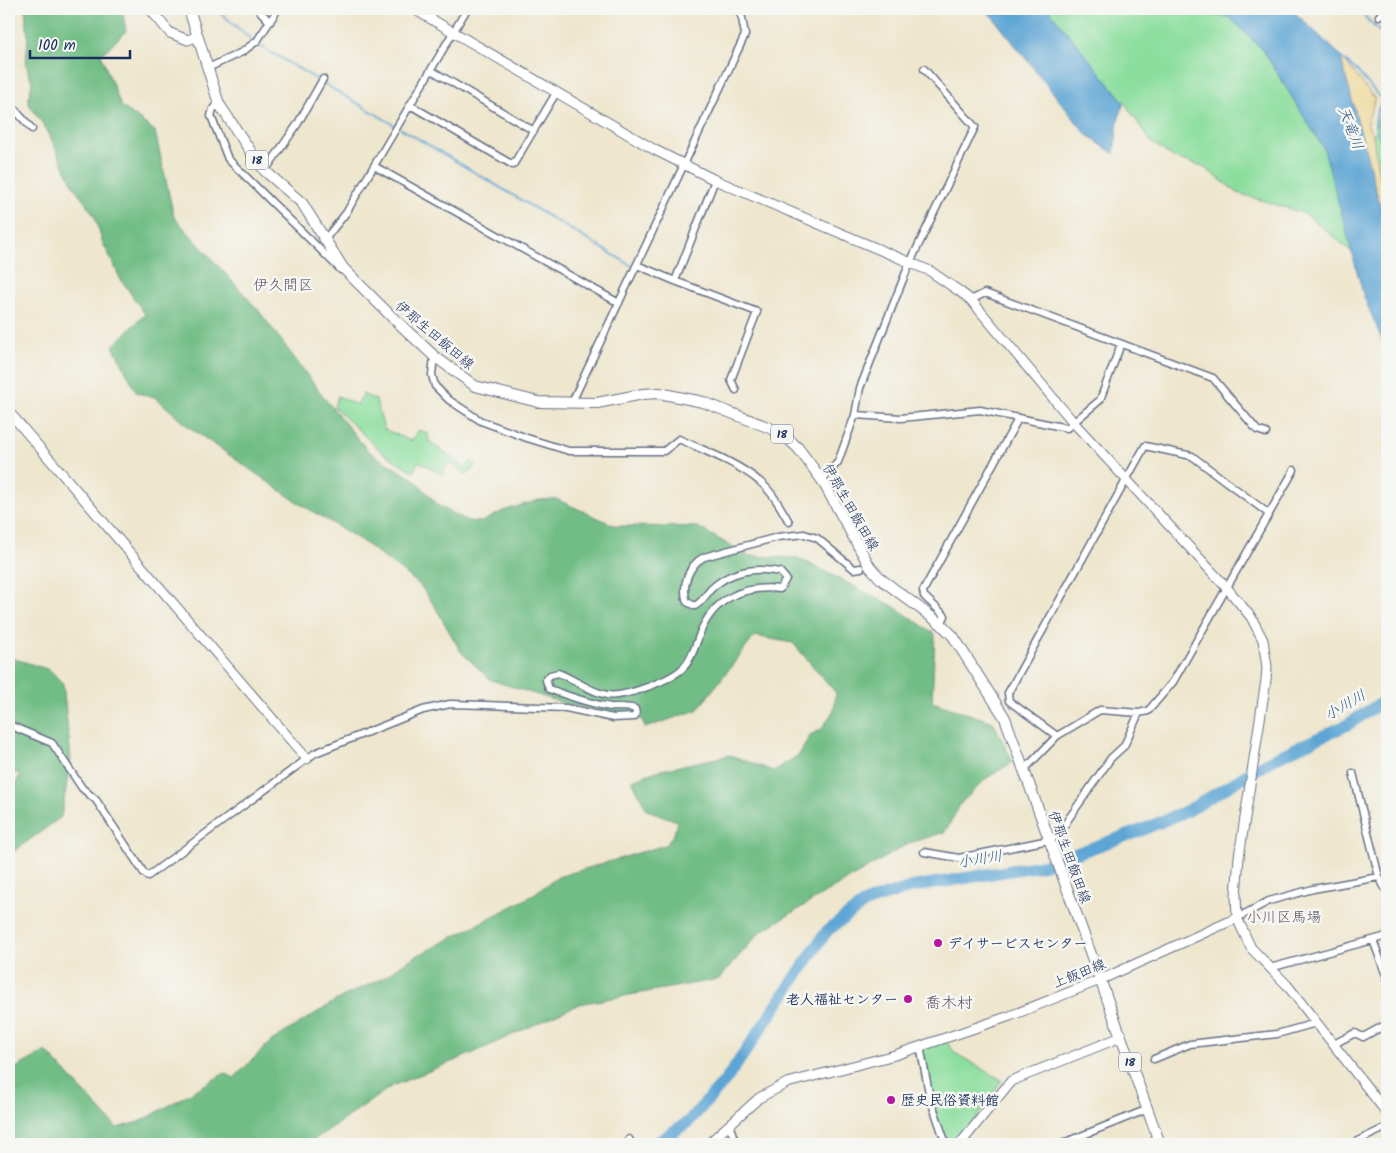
<svg xmlns="http://www.w3.org/2000/svg" width="1396" height="1153" font-family="Kalam,'Klee One',sans-serif">
<style>
.green{fill:#8cde9e;stroke:#54867e}
.forest{fill:#71bd85;stroke:#467672}
.sand{fill:#eeda9e;stroke:#84847e}
.water{fill:#5da5d4;stroke:#3c6a99}
.lines{fill:none;stroke-linecap:round;stroke-linejoin:round}
.stream{stroke:#5da5d4;stroke-width:2}
.river{stroke:#5da5d4;stroke-width:12}
.minor-casing{stroke:#656f85;stroke-width:9}
.tertiary-casing{stroke:#656f85;stroke-width:11}
.secondary-casing{stroke:#656f85;stroke-width:11}
.primary-casing{stroke:#656f85;stroke-width:12}
.minor{stroke:#fff;stroke-width:6}
.tertiary{stroke:#fff;stroke-width:9}
.secondary{stroke:#fff;stroke-width:9}
.primary{stroke:#fff;stroke-width:10}
.poi-dot{fill:#b5179e;stroke:#f6f6f2;stroke-width:2}
.labels{text-anchor:middle;stroke-width:5;stroke-linejoin:round;paint-order:stroke}
.shield{fill:#f6f6f2;stroke:#5d6b8a;stroke-width:1}
.shield-label{font-size:12px;font-weight:bold;fill:#1b2f5e}
.street-label{font-size:14px;fill:#1b2f5e;stroke:#f6f6f2}
.poi-label{font-size:14px;font-weight:bold;fill:#1b2f5e;stroke:#f6f6f2;text-anchor:start}
.water-label{font-size:15px;font-style:italic;fill:#325887;stroke:#f6f6f2}
.neighbourhood-label{font-size:15px;fill:#605368;stroke:#f6f6f2}
.quarter-label{font-size:16px;fill:#605368;stroke:#f6f6f2}
</style>
<rect width="100%" height="100%" fill="#f6f6f2"/>
<filter id="ink" filterUnits="userSpaceOnUse"><feTurbulence type="fractalNoise" baseFrequency=".02" numOctaves="2"/><feDisplacementMap in="SourceGraphic" scale="10" xChannelSelector="R" yChannelSelector="G"/><feConvolveMatrix kernelMatrix="1 2 1 2 8 2 1 2 1" color-interpolation-filters="sRGB"/></filter>
<filter id="wash" filterUnits="userSpaceOnUse"><feTurbulence type="fractalNoise" baseFrequency=".0096" numOctaves="4" result="noise"/><feDisplacementMap in="SourceGraphic" scale="20" xChannelSelector="R" yChannelSelector="G"/><feGaussianBlur stdDeviation="1.12" result="paint"/><feColorMatrix in="noise" values="0 0 0 0 0 0 0 0 0 0 0 0 0 0 0 0 0 1.4 0 .05"/><feComposite in="paint" operator="in"/></filter>
<g filter="url(#wash)">
<rect width="100%" height="100%" fill="#eee6cd"/>
<path class="green" d="M1048,9H1169L1229,17L1263,50L1324,149L1353,253L1306,214L1238,193L1202,166L1174,158L1151,142L1124,102Z
M1387,93V203L1378,171L1373,136Z
M363,394L376,400L384,429L411,441L419,430L428,434L429,441L465,468L471,461L476,465L467,475L448,462L442,475L418,461L414,472L383,453L334,407L338,396L357,405Z
M945,1040L955,1053L1002,1080L959,1144H947L939,1127L920,1046Z"/>
<path class="forest" d="M25,9H122L126,31L101,55L121,106L155,131L174,217L259,311L326,400L369,452L415,480L439,506L468,521L482,522L503,511L539,500L556,499L616,526L698,527L748,556L798,558L893,606L935,634L932,702L993,722L1013,762L987,778L961,803L945,832L909,843L760,932L719,979L579,1004L471,1054L392,1086L308,1144H9V1068L14,1069L46,1051L117,1128L142,1121L225,1073L234,1078L270,1042L340,998L383,978L407,961L528,898L558,877L665,845L674,834L677,821L647,810L632,780L657,771L730,755L773,771L799,755L810,735L821,730L834,710L836,693L793,643L755,636L697,710L645,728L642,719L569,705L491,680L461,652L434,605L419,584L362,541L297,502L189,427L155,397L137,393L113,346L145,314L120,278L103,243L94,215L73,185L47,130L28,103L32,82L26,65L28,37Z
M9,657L50,670L63,684L71,759L61,817L9,855V792L13,791L20,774L9,771Z"/>
<path class="sand" d="M1340,55L1375,99L1367,123L1373,136L1378,171L1387,203V232Z"/>
<path class="water" d="M982,9H1048L1124,102L1118,121L1114,154L1086,134L991,15Z
M1169,9H1291L1340,55L1387,232V352L1364,297L1324,149L1263,50L1229,17Z"/>
<g class="lines">
<path class="stream" d="M216,9L255,43L396,126
M1357,9L1387,39
M1338,55L1356,70L1382,100C1372,124 1372,127 1387,149
M400,128L632,266"/>
<path class="river" d="M655,1144L688,1122L726,1080L827,931L866,902L912,887L1044,865L1142,830L1189,810L1275,758L1347,725L1387,699"/>
</g>
</g>
<g filter="url(#ink)">
<g class="lines">
<defs>
<path id="minor" d="M258,9L270,22
M1379,16L1386,9
M208,68L242,52L257,41L278,9
M431,70L534,131
M9,103L32,129
M219,104L213,109L211,116L228,159L341,270
M410,105L513,165L556,93
M374,166L619,303
M265,171L297,125L323,79
M326,238L346,213L467,9
M637,265L675,281L715,180
M675,281L757,312L731,380L736,390
M971,300L985,293L1213,378L1257,430L1266,433
M434,356L432,375L435,386L449,400L481,421L527,438L569,451H664L679,439C705,451 736,462 759,481C772,491 781,508 789,522
M572,402L745,35L742,18L738,9
M855,415L901,418L980,410L1067,428L1100,400L1121,344
M822,480L838,462L855,415L860,388L908,267L975,127L924,69
M941,624L945,616L924,596L923,591L1018,419
M9,725L52,743L82,788L96,800L144,873L148,876L315,753L423,710L450,704L485,705L566,708L613,718L634,717L636,714L635,709C628,706 619,708 611,707C591,704 568,696 549,689L546,680L550,675L558,673C574,679 590,692 607,695C624,698 672,680 684,667C692,659 696,644 700,633C714,598 744,585 780,589L786,579L780,572C754,567 731,570 711,589C706,595 701,603 695,606L687,602C681,585 689,565 704,557L778,537L804,534L817,538L854,569L861,568
M1057,736L1009,701L1008,693L1145,446L1192,456L1269,514
M1025,769L1057,736L1100,710L1139,713L1148,711L1173,682L1294,470
M1353,773L1379,877L1387,892
M1049,838L1060,836L1067,821L1111,758L1124,746L1139,713
M924,852L959,858L1044,841
M1237,918L1269,901L1313,889L1379,877
M1373,940L1387,978
M1270,968L1387,936
M1334,1044L1355,1033L1363,1037L1387,1024
M920,1046L930,1098L946,1144
M1154,1059L1190,1044L1277,1034L1316,1023
M729,1124L735,1141L733,1144
M629,1139L632,1144
M1061,1144L1148,1109
M1351,1144L1387,1127"/>
<path id="tertiary" d="M150,9L170,33L188,40L198,36
M414,9L655,150L715,180L930,271L959,291L971,300L1074,423L1227,588L1251,617L1263,640L1267,667L1266,680L1239,857L1236,895L1237,918
M9,412L307,759
M960,1144L1011,1081L1121,1037"/>
<path id="secondary" d="M708,1144L759,1098L787,1083L895,1055L1010,1016L1100,980L1237,918L1251,948L1287,985L1387,1113"/>
<path id="primary" d="M189,9L219,104L253,155L265,171L302,203L343,268L392,317L434,356L475,386L538,402L597,403L643,394L659,393L703,402L770,428L785,436L798,448L822,480L870,567L881,579L941,624L953,636L1005,718L1160,1144"/>
</defs>
<use href="#minor" class="minor-casing"/>
<use href="#tertiary" class="tertiary-casing"/>
<use href="#secondary" class="secondary-casing"/>
<use href="#primary" class="primary-casing"/>
<use href="#minor" class="minor"/>
<use href="#tertiary" class="tertiary"/>
<use href="#secondary" class="secondary"/>
<use href="#primary" class="primary"/>
</g>
</g>
<g class="poi-dot">
<circle cx="938" cy="943" r="5"/>
<circle cx="908" cy="999" r="5"/>
<circle cx="891" cy="1100" r="5"/>
</g>
<g class="labels">
<g class="shield">
<rect x="246" y="150.5" width="22" height="19" rx="4"/>
<rect x="771" y="424.5" width="22" height="19" rx="4"/>
<rect x="1119" y="1052.5" width="22" height="19" rx="4"/>
</g>
<g class="shield-label">
<text x="257" y="164">18</text>
<text x="782" y="438">18</text>
<text x="1130" y="1066">18</text>
</g>
<g class="street-label">
<text transform="translate(435 335) rotate(40)" y="5">伊那生田飯田線</text>
<text transform="translate(851 507) rotate(60)" y="5">伊那生田飯田線</text>
<text transform="translate(1070 857) rotate(70)" y="5">伊那生田飯田線</text>
<text transform="translate(1079 973) rotate(-22)" y="5">上飯田線</text>
</g>
<g class="poi-label">
<text x="948" y="948">デイサービスセンター</text>
<text x="898" y="1004" text-anchor="end">老人福祉センター</text>
<text x="901" y="1105">歴史民俗資料館</text>
</g>
<g class="water-label">
<text transform="translate(1351 128) rotate(69)" y="5">天竜川</text>
<text transform="translate(1345 705) rotate(-30)" y="5">小川川</text>
<text transform="translate(980 859) rotate(-9)" y="5">小川川</text>
</g>
<g class="neighbourhood-label">
<text x="283" y="290">伊久間区</text>
<text x="1284" y="922">小川区馬場</text>
</g>
<g class="quarter-label">
<text x="949" y="1008">喬木村</text>
</g>
</g>
<rect width="1396" height="1153" fill="none" stroke="#f6f6f2" stroke-width="30"/>
<path d="M30 50v8h100v-8" fill="none" stroke="#1b2f5e" stroke-width="2.5"/>
<text x="38" y="50" font-size="15" fill="#1b2f5e" stroke="#f6f6f2" stroke-width="4" paint-order="stroke">100 m</text>
</svg>
